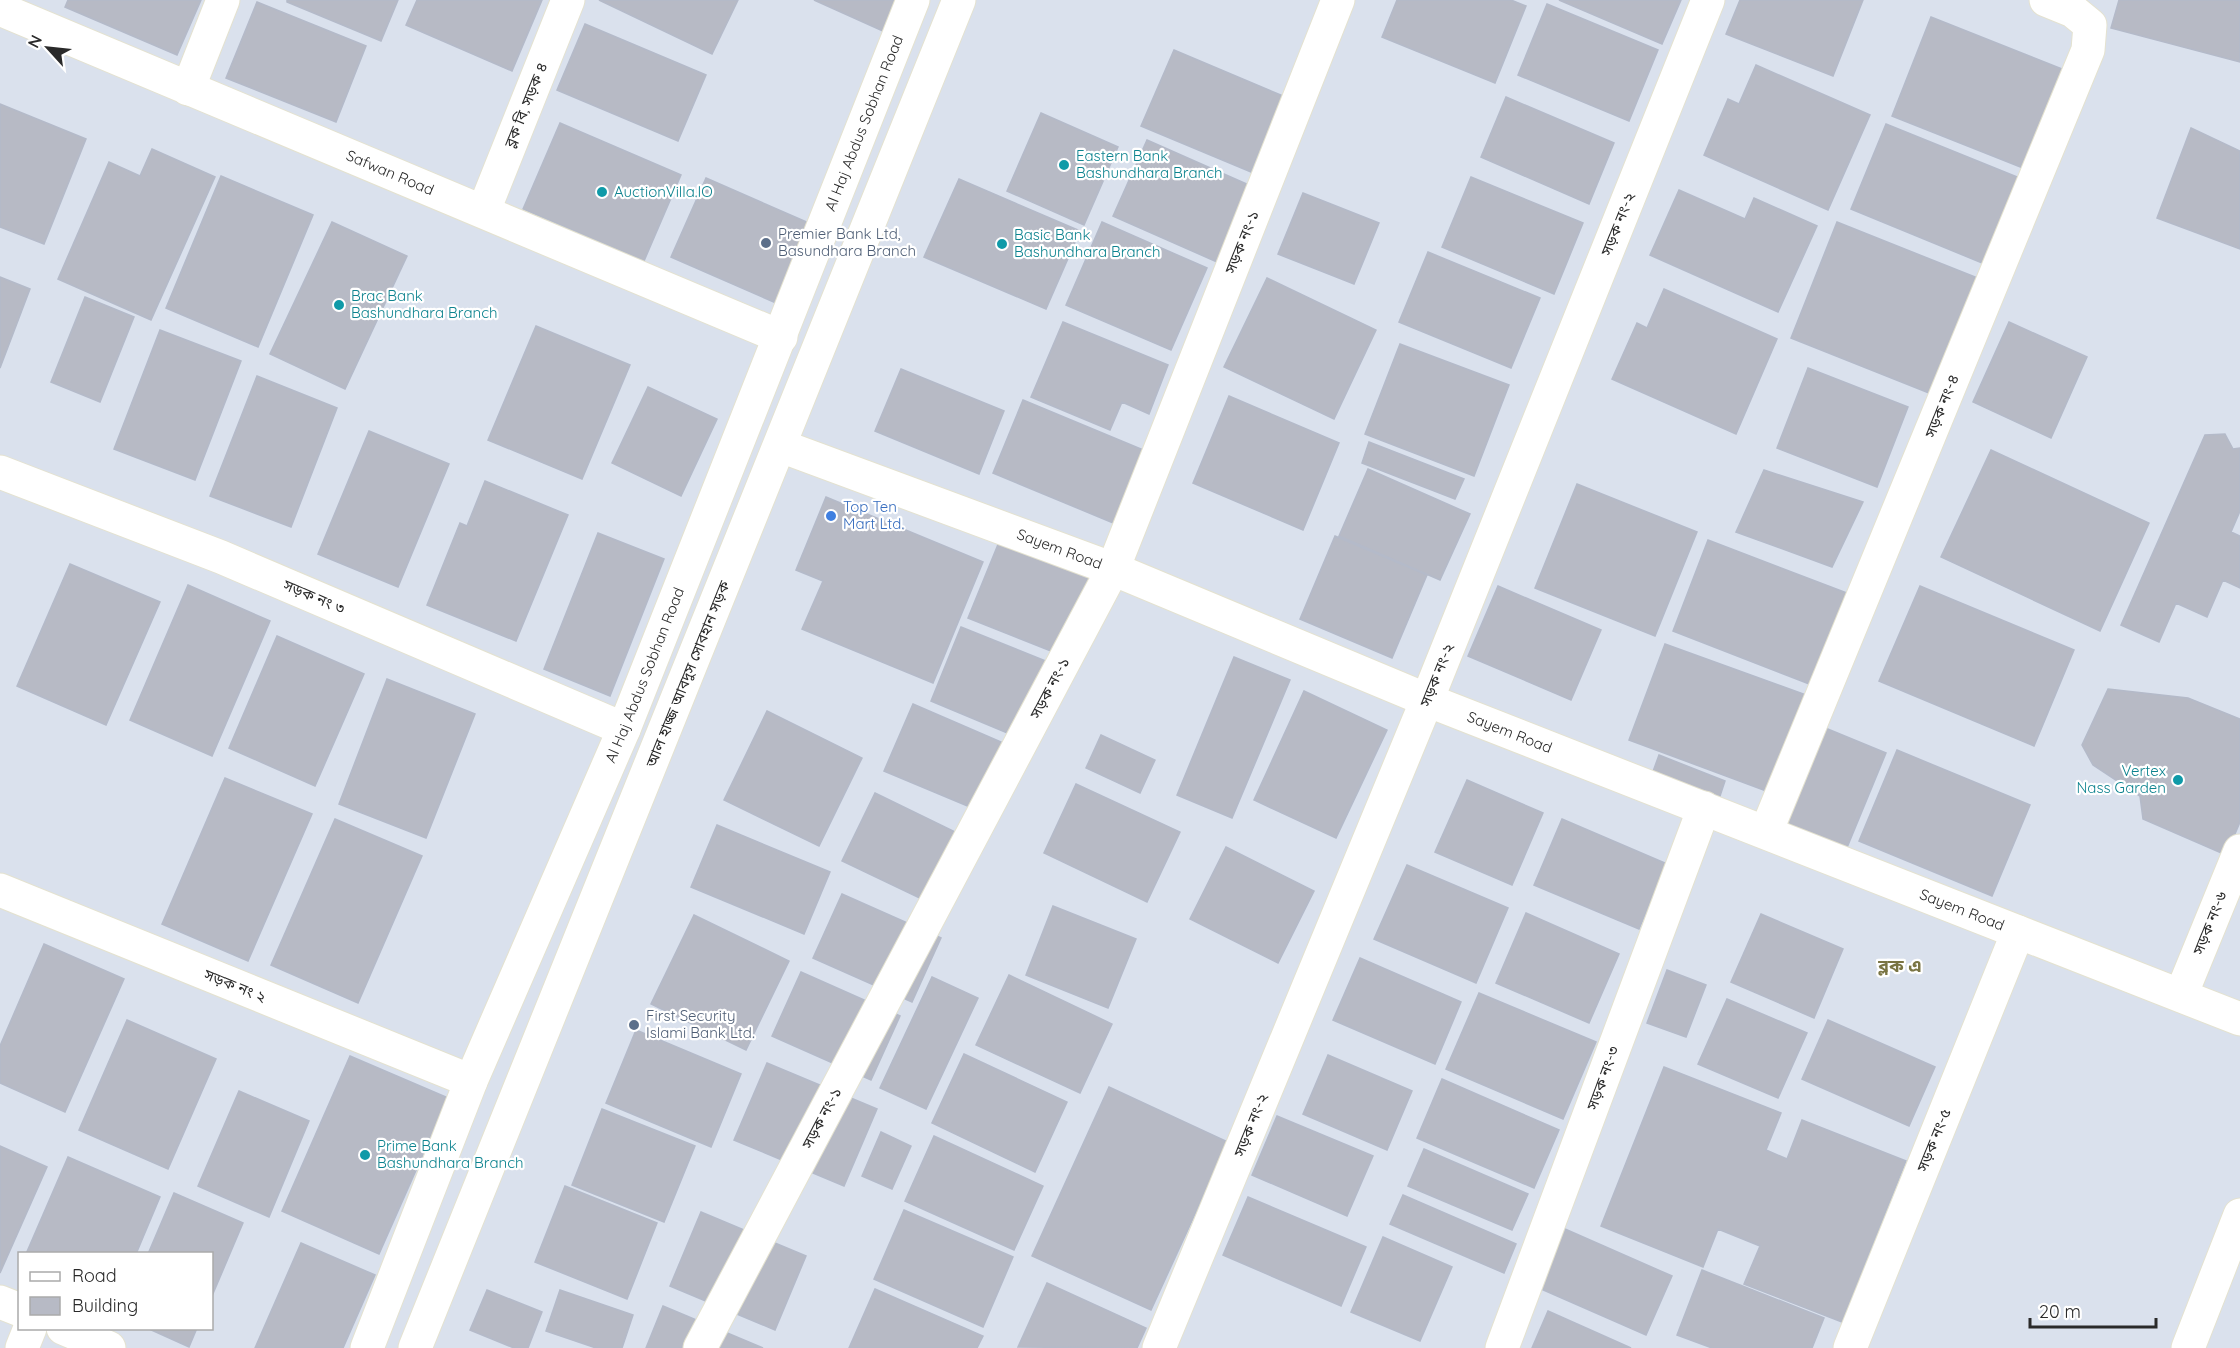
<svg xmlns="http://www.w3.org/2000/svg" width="2240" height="1348" font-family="Quicksand,'Noto Sans Bengali',sans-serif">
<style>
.building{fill:#b7bac5;stroke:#b4bac9;stroke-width:1.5}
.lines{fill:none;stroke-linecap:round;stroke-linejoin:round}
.street-casing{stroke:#e4e2d0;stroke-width:35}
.secondary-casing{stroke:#e4e2d0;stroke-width:35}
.street{stroke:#fff;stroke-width:33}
.secondary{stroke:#fff;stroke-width:33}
.culture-dot{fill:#0f9aa8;stroke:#fff;stroke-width:2}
.service-dot{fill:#5c6f8a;stroke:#fff;stroke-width:2}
.shop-dot{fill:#3f7fe0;stroke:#fff;stroke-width:2}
.labels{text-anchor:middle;stroke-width:4.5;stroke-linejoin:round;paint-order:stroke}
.street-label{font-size:15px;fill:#2a2a2a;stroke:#fff}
.culture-label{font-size:15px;fill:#0d838f;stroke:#fff;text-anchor:start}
.service-label{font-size:15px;fill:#4e5e75;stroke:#fff;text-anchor:start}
.shop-label{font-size:15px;fill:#366cbe;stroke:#fff;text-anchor:start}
.quarter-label{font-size:18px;font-weight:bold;fill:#797443;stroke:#fff}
</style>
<rect width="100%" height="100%" fill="#dae1ed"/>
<path class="building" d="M68,0H201L177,55L65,7Z
M287,0H398L381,41L287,2Z
M417,0H542L512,71L406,25Z
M599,0H738L712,54Z
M814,0H899L885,32Z
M1397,0H1511L1526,6L1495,83L1382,37Z
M1559,0H1681L1662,44Z
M1740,0H1863L1833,76L1726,34Z
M2119,0H2240V62L2111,28Z
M257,2L366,46L336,122L226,78Z
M1547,4L1658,50L1629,121L1518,75Z
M1931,17L2072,73L2033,172L1892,116Z
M585,24L706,75L678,141L557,90Z
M1174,50L1283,96L1251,172L1141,126Z
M1756,65L1870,115L1828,210L1704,155L1728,99L1739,104Z
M1506,97L1614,143L1589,204L1481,157Z
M0,104L86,139L44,244L0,227Z
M1041,113L1118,147L1084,225L1007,191Z
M560,123L681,175L644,261L523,209Z
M1886,124L2022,179L1987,265L1851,209Z
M2191,128L2240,151V249L2157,218Z
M1147,140L1251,186L1217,262L1113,216Z
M152,149L215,177L151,320L58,279L109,162L140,176Z
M221,176L313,215L258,347L166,308Z
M1471,177L1583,223L1554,294L1442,247Z
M706,178L811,224L776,303L671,257Z
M959,179L1080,231L1046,309L924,257Z
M1679,190L1745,219L1754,198L1817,226L1778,312L1650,255Z
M1303,193L1379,223L1354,284L1278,254Z
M332,222L407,256L345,389L270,354Z
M1102,222L1207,268L1171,350L1066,305Z
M1837,222L1980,279L1934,395L1791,338Z
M1428,252L1540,298L1511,368L1399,322Z
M0,277L30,289L0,368Z
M1267,278L1376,330L1334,419L1224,367Z
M1664,289L1777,339L1736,434L1612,379L1637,323L1647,328Z
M85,297L134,317L100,402L51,382Z
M1063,322L1168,365L1149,414L1122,402L1110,430L1031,397Z
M2009,322L2087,357L2051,438L1973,402Z
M536,326L630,365L582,479L488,440Z
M160,330L241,361L195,480L114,449Z
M1400,344L1509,385L1474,476L1365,434Z
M1808,368L1908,407L1877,487L1777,448Z
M901,369L1004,411L979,474L875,431Z
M257,376L337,408L291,527L210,496Z
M648,387L717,419L681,496L612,463Z
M1229,396L1339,443L1303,530L1193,483Z
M1023,400L1148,452L1118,525L993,473Z
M369,431L449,464L398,587L318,554Z
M2225,434L2233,449L2240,448V511L2231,532L2240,536V588L2223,580L2207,617L2176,603L2159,642L2121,625L2205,435Z
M1369,442L1464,479L1455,499L1362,463Z
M1991,450L2149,523L2100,631L1941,557Z
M1368,469L1470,514L1440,580L1339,536Z
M1764,470L1863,502L1832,567L1736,532Z
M485,481L568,515L516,641L427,605L460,523L467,526Z
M1577,484L1697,532L1655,636L1535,588Z
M826,497L983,562L933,683L802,629L823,581L796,570Z
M598,533L664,559L610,696L544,669Z
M1335,536L1427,575L1392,658L1300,619Z
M1708,540L1852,595L1817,687L1673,631Z
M999,542L1092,579L1061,655L968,618Z
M70,564L160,602L106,725L17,686Z
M188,585L270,621L212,756L130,720Z
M1498,586L1601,630L1571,700L1468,656Z
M1920,586L2074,650L2034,746L1879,681Z
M961,627L1048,662L1017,737L931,701Z
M277,636L364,674L315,786L229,748Z
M1665,644L1806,695L1769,792L1629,740Z
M1234,657L1290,680L1232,818L1177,795Z
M387,679L475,714L426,838L339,804Z
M2108,689L2188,698L2240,719V822L2226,855L2143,819L2140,796L2093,765L2082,745Z
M1304,691L1387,730L1336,838L1254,800Z
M913,704L1017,749L989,815L884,771Z
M767,711L862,758L819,846L724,800Z
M1818,725L1886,753L1846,850L1778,822Z
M1101,735L1155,760L1140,793L1086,768Z
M1897,750L2030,805L1992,896L1859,841Z
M1659,755L1725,781L1718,802L1651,777Z
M225,778L312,814L248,961L162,924Z
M1467,780L1543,813L1512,885L1435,852Z
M1076,784L1180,832L1147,902L1044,853Z
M875,793L982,845L949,912L842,861Z
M335,819L422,856L358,1003L271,965Z
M1562,819L1667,864L1639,929L1534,885Z
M717,825L830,872L804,934L691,887Z
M1226,847L1314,891L1278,963L1190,919Z
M1407,865L1508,908L1476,983L1374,939Z
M842,894L941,938L912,1002L813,958Z
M1053,906L1136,939L1108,1008L1026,975Z
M1526,913L1619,954L1589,1023L1496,983Z
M1761,914L1843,949L1814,1018L1731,982Z
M694,915L789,961L746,1050L651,1004Z
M44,944L124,979L65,1112L0,1083V1046Z
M1360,958L1461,1002L1435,1064L1333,1020Z
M1667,970L1706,985L1686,1037L1647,1023Z
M801,972L900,1016L871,1080L772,1036Z
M1009,975L1112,1024L1080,1093L976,1045Z
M932,977L978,998L926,1109L880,1088Z
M1479,993L1596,1042L1563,1119L1446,1069Z
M1727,999L1807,1033L1778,1098L1698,1064Z
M127,1020L216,1059L168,1169L79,1130Z
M1828,1020L1935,1067L1909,1126L1802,1079Z
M636,1030L741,1074L711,1147L606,1103Z
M964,1054L1067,1102L1035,1172L932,1123Z
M1328,1055L1412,1091L1387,1150L1303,1114Z
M350,1056L448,1098L379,1254L282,1211Z
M767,1063L877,1109L844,1186L734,1140Z
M1664,1067L1781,1113L1766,1150L1787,1159L1802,1120L1906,1161L1842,1322L1744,1284L1760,1246L1718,1229L1703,1267L1601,1226Z
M1442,1079L1559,1130L1534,1188L1417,1138Z
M1109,1087L1228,1142L1151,1310L1032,1256Z
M239,1091L309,1121L269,1217L198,1186Z
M602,1109L695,1146L664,1222L572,1185Z
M1277,1116L1373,1156L1347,1216L1252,1175Z
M881,1132L911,1146L892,1189L862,1176Z
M934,1136L1043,1186L1014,1250L905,1201Z
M0,1146L47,1167L0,1273Z
M1424,1149L1528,1194L1512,1230L1408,1186Z
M68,1157L160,1197L136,1254H26Z
M565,1186L657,1223L627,1299L535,1262Z
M174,1193L243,1223L212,1296V1254H148Z
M1403,1195L1516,1244L1504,1273L1390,1224Z
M1248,1197L1366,1247L1341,1306L1223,1255Z
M904,1210L1013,1257L983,1327L874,1279Z
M701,1212L806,1256L775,1330L670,1286Z
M1565,1229L1672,1276L1646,1335L1539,1288Z
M1383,1237L1452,1267L1420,1341L1351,1312Z
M301,1243L375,1275L343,1348H255Z
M1702,1270L1824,1318L1812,1348H1712L1677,1335Z
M1047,1283L1146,1328L1137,1348L1018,1347Z
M875,1289L983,1336L977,1348H849Z
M487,1290L542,1312L528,1348H514L470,1330Z
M560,1290L633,1315L622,1348H596L546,1331Z
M663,1306L763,1348H646Z
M1548,1311L1631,1348H1532Z
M147,1328H197L189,1347Z"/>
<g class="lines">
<defs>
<g id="street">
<path id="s1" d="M0,9L781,337"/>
<path d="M188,89L223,0"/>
<path d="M484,210L568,0"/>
<path id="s2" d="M781,446L1113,569L1427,700L2240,1019"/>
<path d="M0,472L221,557L624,729"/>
<path d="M1766,832L2088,50L2090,25L2073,11L2046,0"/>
<path d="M0,890L471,1081"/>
<path d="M2181,995L2240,851"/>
<path d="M0,1302L20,1310"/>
<path d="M63,1328L109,1348"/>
<path d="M22,1348L30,1328"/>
<path d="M700,1348L1113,569L1338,0"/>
<path d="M1159,1348L1427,700L1708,0"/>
<path d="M1502,1348L1704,808"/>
<path d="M1850,1348L2018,932"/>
<path d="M2188,1348L2240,1215"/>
</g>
<g id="secondary">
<path id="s3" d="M367,1348L471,1081L624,729L913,0"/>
<path d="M415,1348L959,0"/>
</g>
</defs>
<use href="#street" class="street-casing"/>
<use href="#secondary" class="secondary-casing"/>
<use href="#street" class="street"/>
<use href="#secondary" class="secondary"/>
</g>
<g class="culture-dot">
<circle cx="1064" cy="165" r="6"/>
<circle cx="602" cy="192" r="6"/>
<circle cx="1002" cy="244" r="6"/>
<circle cx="339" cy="305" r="6"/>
<circle cx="2178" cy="780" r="6"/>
<circle cx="365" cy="1155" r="6"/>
</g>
<g class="service-dot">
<circle cx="766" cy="243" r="6"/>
<circle cx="634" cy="1025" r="6"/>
</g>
<circle class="shop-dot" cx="831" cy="516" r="6"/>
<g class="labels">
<g class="street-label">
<text transform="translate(526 105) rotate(-68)" y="5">ব্লক বি, সড়ক ৪</text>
<text dy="5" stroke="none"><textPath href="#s3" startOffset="1322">Al Haj Abdus Sobhan Road</textPath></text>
<text dy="5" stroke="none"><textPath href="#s1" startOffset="423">Safwan Road</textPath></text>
<text transform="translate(1618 224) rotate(-68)" y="5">সড়ক নং-২</text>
<text transform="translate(1242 242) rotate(-68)" y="5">সড়ক নং-১</text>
<text transform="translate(1942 406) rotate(-68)" y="5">সড়ক নং-৪</text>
<text dy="5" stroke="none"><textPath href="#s2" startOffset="297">Sayem Road</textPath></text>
<text transform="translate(314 597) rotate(23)" y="5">সড়ক নং ৩</text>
<text transform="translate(688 674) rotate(-68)" y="5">আল হাজ্জ আবদুস সোবহান সড়ক</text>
<text transform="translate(1437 675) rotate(-68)" y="5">সড়ক নং-২</text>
<text dy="5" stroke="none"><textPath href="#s3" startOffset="728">Al Haj Abdus Sobhan Road</textPath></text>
<text transform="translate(1050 688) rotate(-62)" y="5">সড়ক নং-১</text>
<text dy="5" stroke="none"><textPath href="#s2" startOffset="783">Sayem Road</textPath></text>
<text dy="5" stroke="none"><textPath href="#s2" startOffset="1269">Sayem Road</textPath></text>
<text transform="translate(2210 923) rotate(-68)" y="5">সড়ক নং-৬</text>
<text transform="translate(235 986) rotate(22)" y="5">সড়ক নং ২</text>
<text transform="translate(1603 1078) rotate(-70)" y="5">সড়ক নং-৩</text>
<text transform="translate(822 1118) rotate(-62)" y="5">সড়ক নং-১</text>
<text transform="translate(1251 1125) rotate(-68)" y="5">সড়ক নং-২</text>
<text transform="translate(1934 1140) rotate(-68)" y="5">সড়ক নং-৫</text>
</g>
<g class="culture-label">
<text x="1076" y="161">Eastern Bank<tspan x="1076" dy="17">Bashundhara Branch</tspan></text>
<text x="614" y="197">AuctionVilla.IO</text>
<text x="1014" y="240">Basic Bank<tspan x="1014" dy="17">Bashundhara Branch</tspan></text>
<text x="351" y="301">Brac Bank<tspan x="351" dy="17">Bashundhara Branch</tspan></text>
<text x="2166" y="776" text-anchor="end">Vertex<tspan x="2166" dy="17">Nass Garden</tspan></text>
<text x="377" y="1151">Prime Bank<tspan x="377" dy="17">Bashundhara Branch</tspan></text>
</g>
<g class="service-label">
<text x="778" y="239">Premier Bank Ltd,<tspan x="778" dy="17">Basundhara Branch</tspan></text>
<text x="646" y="1021">First Security<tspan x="646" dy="17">Islami Bank Ltd.</tspan></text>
</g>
<g class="shop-label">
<text x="843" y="512">Top Ten<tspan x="843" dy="17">Mart Ltd.</tspan></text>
</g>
<g class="quarter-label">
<text x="1900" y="972">ব্লক এ</text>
</g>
</g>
<rect x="18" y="1252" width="195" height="78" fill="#ffffff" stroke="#aaaaaa" stroke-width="1.5"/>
<rect x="30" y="1272" width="30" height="9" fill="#ffffff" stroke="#aaaaaa" stroke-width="1.5"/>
<text x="72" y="1282" font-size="18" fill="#2a2a2a">Road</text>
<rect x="30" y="1297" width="30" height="18" fill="#b7bac5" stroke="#aaaaaa" stroke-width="1.5"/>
<text x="72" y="1312" font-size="18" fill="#2a2a2a">Building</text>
<g transform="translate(48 48) rotate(297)" stroke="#ffffff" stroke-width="4.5" paint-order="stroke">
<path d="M0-4.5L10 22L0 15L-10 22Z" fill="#2a2a2a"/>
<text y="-9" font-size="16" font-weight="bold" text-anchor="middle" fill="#2a2a2a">N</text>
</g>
<path d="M2030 1318v9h126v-9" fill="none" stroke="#2a2a2a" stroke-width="3"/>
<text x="2039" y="1318" font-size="18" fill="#2a2a2a" stroke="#ffffff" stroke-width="4.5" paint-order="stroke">20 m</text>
</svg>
